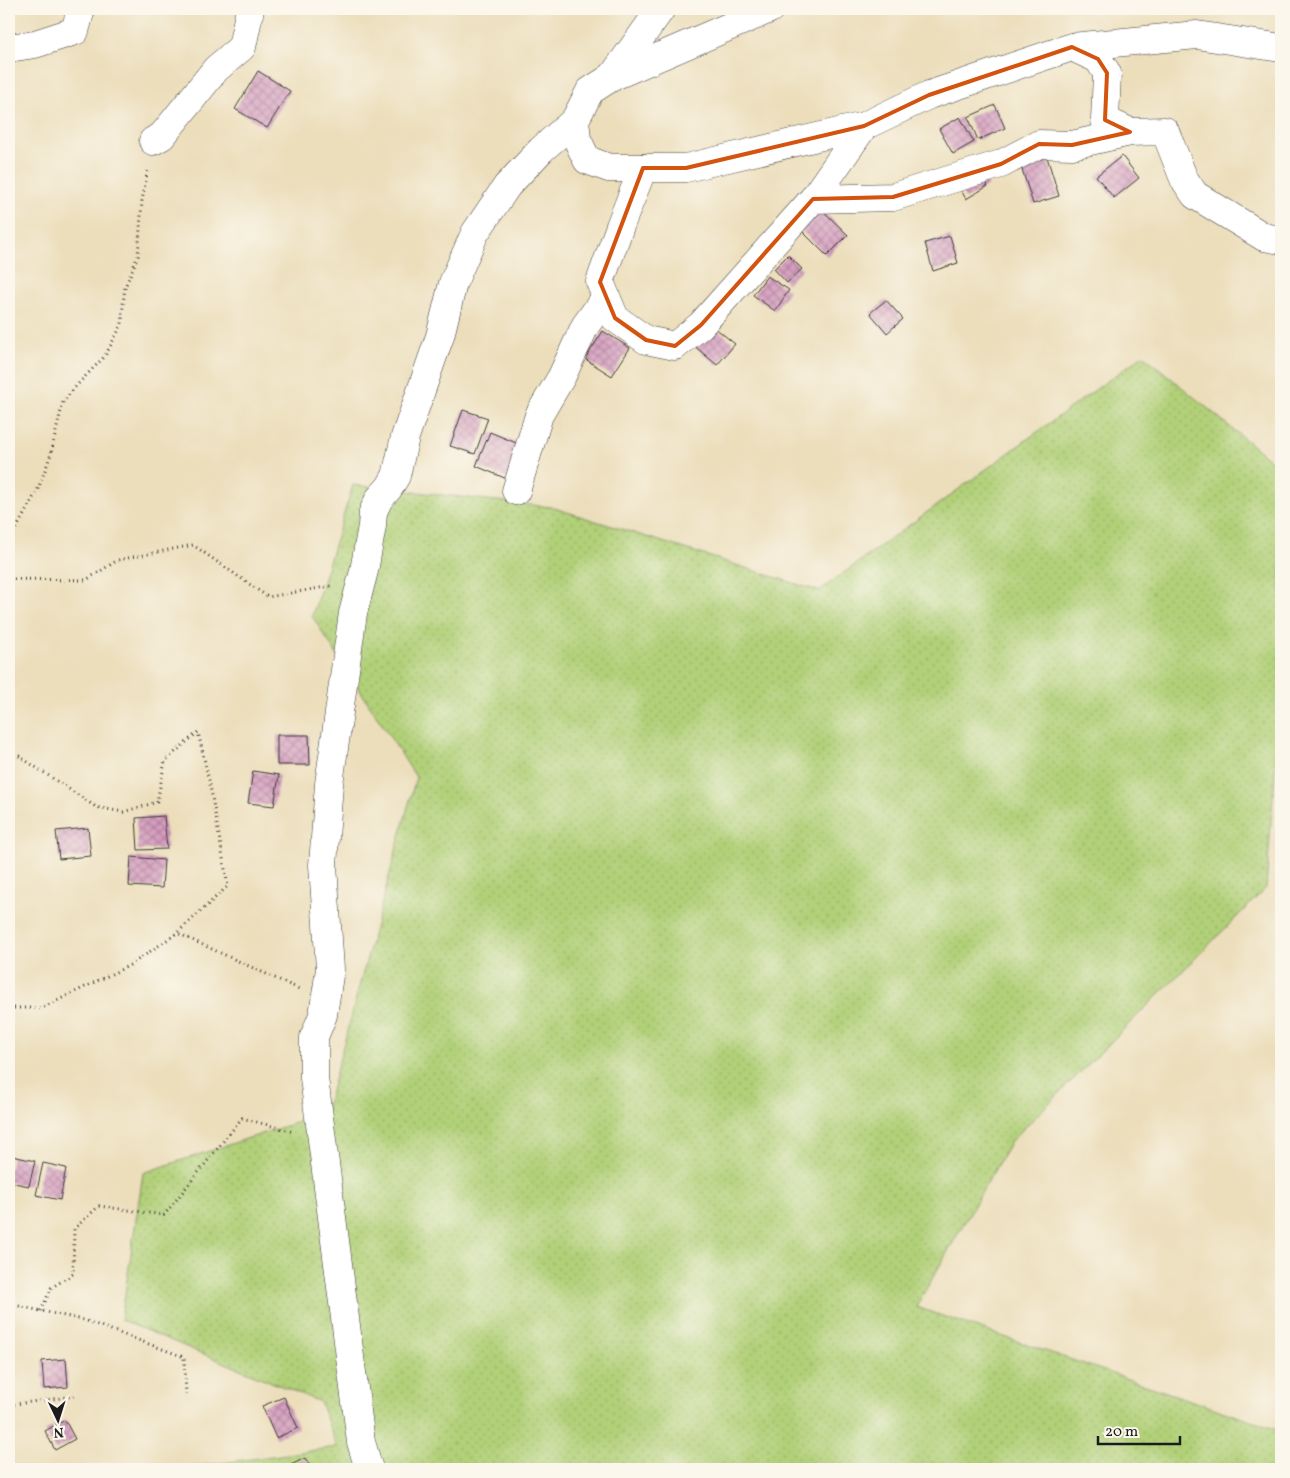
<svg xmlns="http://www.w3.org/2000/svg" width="1290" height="1478" font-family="Vollkorn,serif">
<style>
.green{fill:url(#green-dots);stroke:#66764a}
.building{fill:url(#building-cross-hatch)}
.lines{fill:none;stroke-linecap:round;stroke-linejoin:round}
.minor-casing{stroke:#3b3934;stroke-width:29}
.tertiary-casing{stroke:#3b3934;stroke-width:29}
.path{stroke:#3b3934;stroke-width:3;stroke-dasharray:1 4;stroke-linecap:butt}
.minor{stroke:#fff;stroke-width:28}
.tertiary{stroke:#fff;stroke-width:28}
.marked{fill:none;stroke:#d4530e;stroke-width:4;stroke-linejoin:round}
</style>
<defs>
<pattern id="green-dots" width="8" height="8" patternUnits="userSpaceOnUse" patternTransform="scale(1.25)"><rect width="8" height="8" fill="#b1d078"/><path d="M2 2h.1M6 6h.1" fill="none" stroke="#98b267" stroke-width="1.8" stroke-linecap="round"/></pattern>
<pattern id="building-cross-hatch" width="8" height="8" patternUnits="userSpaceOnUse" patternTransform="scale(1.25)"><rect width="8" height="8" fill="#d59dbf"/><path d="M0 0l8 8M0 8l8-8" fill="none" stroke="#ac7f9a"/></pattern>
</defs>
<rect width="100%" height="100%" fill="#fbf7ec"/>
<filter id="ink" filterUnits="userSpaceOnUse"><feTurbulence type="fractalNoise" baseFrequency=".02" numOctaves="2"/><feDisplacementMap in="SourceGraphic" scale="10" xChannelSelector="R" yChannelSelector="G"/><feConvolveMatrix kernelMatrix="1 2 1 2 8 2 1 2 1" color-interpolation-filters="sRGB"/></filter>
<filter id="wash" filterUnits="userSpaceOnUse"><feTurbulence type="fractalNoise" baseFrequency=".0096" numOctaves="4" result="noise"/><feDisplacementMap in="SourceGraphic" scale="20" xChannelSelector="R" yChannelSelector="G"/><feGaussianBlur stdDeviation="1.12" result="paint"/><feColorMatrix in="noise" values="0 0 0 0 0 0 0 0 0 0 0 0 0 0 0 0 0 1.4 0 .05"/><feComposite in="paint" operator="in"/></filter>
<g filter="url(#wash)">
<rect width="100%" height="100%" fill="#ecdebb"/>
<path class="green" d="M1143,355L1281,469V694L1266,888L1011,1141L916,1307L1281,1431V1469H179L337,1447L320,1402L121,1320L143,1173L325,1113L416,777L312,616L353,485L551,507L819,591Z"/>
<g id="blocks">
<path class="building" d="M258,71L290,91L267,128L235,109Z
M995,105L1005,128L978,140L968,117Z
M960,117L974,142L953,154L939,129Z
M1122,156L1139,178L1114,198L1096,176Z
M1047,157L1059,196L1033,204L1021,166Z
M979,171L988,186L966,199L957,183Z
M820,208L848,235L827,256L799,228Z
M950,236L958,263L933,271L925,243Z
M788,255L802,269L787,283L774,269Z
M767,276L789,290L775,311L753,295Z
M886,300L903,319L887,333L870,313Z
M709,323L735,344L717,365L692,344Z
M603,331L630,348L612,376L585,359Z
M463,410L488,418L475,454L450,446Z
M490,432L521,445L507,479L476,466Z
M277,735H309L310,765H277Z
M253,771L279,775L274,806L248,803Z
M164,816L167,849L138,850L136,818Z
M88,828L91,856L59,859L56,831Z
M131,857L164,860L162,888L129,886Z
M12,1156L35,1161L29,1186L9,1182V1172Z
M43,1163L66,1168L60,1200L36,1195Z
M66,1359L68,1387L44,1389L42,1361Z
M284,1397L298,1428L276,1438L262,1406Z
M65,1420L75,1439L55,1450L45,1431Z
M305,1458L312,1469H283Z"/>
</g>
</g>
<g filter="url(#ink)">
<use href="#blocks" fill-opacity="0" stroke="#3b3934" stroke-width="1"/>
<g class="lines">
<defs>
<path id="minor" d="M1072,47L1098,59L1107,73L1105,120L1130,132L1165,131L1184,179L1195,195L1264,237L1281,240
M9,48L35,44L75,31L81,9
M612,77L661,9
M153,141L162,136L216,69L242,47L250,9
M643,168L620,226L600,282L615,318L646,340L675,346L701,325L813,199L864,126
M813,199L893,197L1001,164L1039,144L1072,145L1130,132
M516,491L539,415L562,376L585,326L606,297
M369,1469L361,1442L314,1078V1037L323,1015L330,969L323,865L329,784L353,613L364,571L372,526L373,512L379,499L389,488L396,476L405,437L440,336L453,283L475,233L507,186L541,150L575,120"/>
<path id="tertiary" d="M770,9L612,77L590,91L575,120L577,139L587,160L609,168H686L864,126L929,95L1072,47L1197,35L1281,48"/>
</defs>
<use href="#minor" class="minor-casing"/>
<use href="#tertiary" class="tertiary-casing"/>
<path class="path" d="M9,542L38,489L50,457L63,402L77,385L105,356L122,324L123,304L125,287L138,256L142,201L148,168
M9,579L86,580L118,560L193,545L268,597L331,586
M9,754L19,756L96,807L123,812L157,802L165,761L198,732L209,780L228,886L177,933L299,989
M9,1008H42L132,964L177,933
M9,1304L84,1320L184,1357L186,1394
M41,1311L51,1288L73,1274L74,1229L99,1206L164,1215L242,1118L294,1132
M9,1405L74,1396"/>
<use href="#minor" class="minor"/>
<use href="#tertiary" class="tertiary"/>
</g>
</g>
<path class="marked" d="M1072,47L1098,59L1107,73L1105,120L1130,132L1072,145L1039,144L1001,164L893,197L813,199L701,325L675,346L646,340L615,318L600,282L643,168H686L864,126L929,95Z"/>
<rect width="1290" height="1478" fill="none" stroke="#fbf7ec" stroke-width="30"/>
<g transform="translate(58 1420) rotate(176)" stroke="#fbf7ec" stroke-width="4" paint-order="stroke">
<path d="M0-4L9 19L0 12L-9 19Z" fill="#1c1c1c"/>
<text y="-8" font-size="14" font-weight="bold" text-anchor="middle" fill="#1c1c1c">N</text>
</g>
<path d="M1098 1436v8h82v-8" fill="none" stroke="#1c1c1c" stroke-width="2.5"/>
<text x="1105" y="1436" font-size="15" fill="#1c1c1c" stroke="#fbf7ec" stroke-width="4" paint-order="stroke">20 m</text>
</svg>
